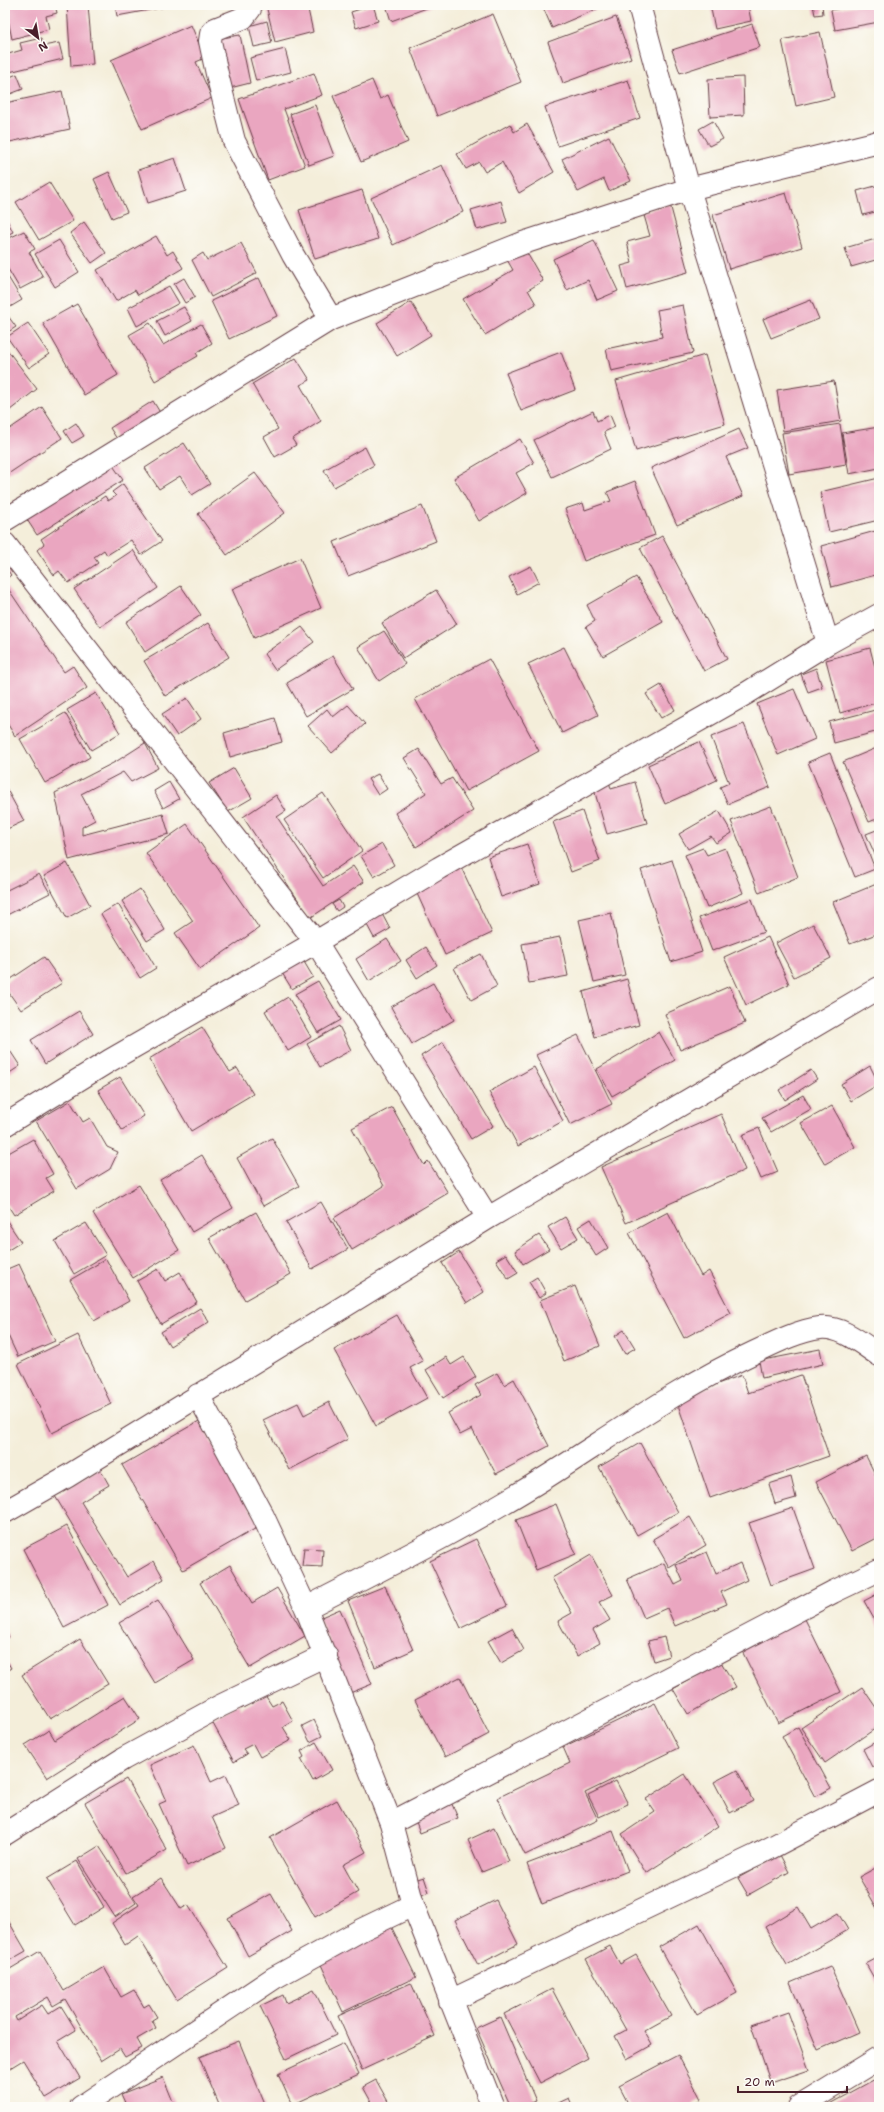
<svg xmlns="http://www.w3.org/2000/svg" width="884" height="2112" font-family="'Shantell Sans',sans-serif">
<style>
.building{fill:#eaa6c0}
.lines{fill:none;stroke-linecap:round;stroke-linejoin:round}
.minor-casing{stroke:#643e45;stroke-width:24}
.minor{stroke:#fff;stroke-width:22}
</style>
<rect width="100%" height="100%" fill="#fdfcf7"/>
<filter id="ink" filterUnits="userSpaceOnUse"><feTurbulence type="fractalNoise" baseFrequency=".025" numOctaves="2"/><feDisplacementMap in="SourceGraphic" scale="8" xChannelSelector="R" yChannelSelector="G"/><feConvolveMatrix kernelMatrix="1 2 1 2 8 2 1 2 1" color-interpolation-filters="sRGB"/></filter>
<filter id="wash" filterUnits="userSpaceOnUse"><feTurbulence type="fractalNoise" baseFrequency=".012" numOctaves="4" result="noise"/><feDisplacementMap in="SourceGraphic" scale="16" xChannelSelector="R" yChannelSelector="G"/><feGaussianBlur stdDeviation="0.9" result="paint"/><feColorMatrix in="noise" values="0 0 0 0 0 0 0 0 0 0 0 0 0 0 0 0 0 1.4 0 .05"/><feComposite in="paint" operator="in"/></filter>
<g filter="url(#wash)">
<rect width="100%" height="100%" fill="#f4eeda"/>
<g id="blocks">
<path class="building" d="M5,5H55L57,13L46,16L49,29L12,39Z
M67,5H88L93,64L71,66Z
M115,5H171V6L117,16Z
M266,5H307L313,32L275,42Z
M373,5L378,21L356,28L351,12Z
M386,5H435L391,21Z
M542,5H606L552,28Z
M728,5H748L751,21L715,29L711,9Z
M813,5H822L823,14L815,15Z
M857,5H879V22L835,30L831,10Z
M493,14L521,82L437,116L410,48Z
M616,17L631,58L563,83L548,42Z
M267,21L272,43L254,47L249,26Z
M752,24L760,47L680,73L672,50Z
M191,25L205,58L196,62L212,98L142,129L111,60Z
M820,32L834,97L796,106L782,40Z
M240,35L250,83L226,89L216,39Z
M41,38L43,46L59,43L63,59L5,73V55L22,50L20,43Z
M285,49L291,72L256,81L250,58Z
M314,73L322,95L284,109L305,166L268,180L239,99Z
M17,74L23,89L5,96V79Z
M743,77L744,115L710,117L708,79Z
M372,80L380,99L388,95L408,142L361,162L333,96Z
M628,80L640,118L558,146L545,107Z
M62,91L70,129L5,143V103Z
M315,105L334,156L309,165L290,114Z
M713,121L723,139L709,146L699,129Z
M510,124L514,132L527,124L554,172L519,193L502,162L485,172L479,162L466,169L457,154Z
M609,136L631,181L609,191L604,179L578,192L562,159Z
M175,158L186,191L148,203L138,170Z
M442,165L463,212L393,245L371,198Z
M109,172L127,212L112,218L94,179Z
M49,182L73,221L39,240L16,202Z
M879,185V211L863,215L857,191Z
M362,190L378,239L315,259L299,210Z
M786,193L802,247L729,269L713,215Z
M501,201L507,222L477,230L471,210Z
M670,204L688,272L627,289L621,266L632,263L627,242L650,236L643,212Z
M5,216L13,232L5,236Z
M84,222L106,253L92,263L70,233Z
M24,231L35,249L29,252L43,277L20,289L5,264V240Z
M156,236L167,255L173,251L183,268L138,295L135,290L116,301L97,270Z
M879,238V259L851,267L845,248Z
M59,240L79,272L55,287L35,254Z
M594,240L618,291L597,300L588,280L567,290L553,259Z
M241,243L257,273L211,297L192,260L203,253L207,260Z
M518,251L522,256L527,253L543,281L528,290L536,304L485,335L463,299L513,270L506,258Z
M5,272L22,300L5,310Z
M184,278L195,297L185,303L174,284Z
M259,278L277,316L229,339L211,301Z
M169,286L179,303L137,326L128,308Z
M811,300L819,319L771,338L763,319Z
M411,302L431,335L397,356L377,323Z
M77,304L118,375L84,395L43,323Z
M683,305L693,353L611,371L606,349L662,337L657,310Z
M184,307L192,321L165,336L157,321Z
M8,316L16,327L5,334V318Z
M28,323L49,354L29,368L7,337Z
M150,323L163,345L201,324L212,343L196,353L198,356L155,381L129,335Z
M5,347L37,389L5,414Z
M561,352L575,390L521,411L506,373Z
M705,355L725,424L636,451L616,381Z
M296,358L310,380L300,385L321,421L292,439L296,445L275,457L264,437L278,429L252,384Z
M834,381L841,421L783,431L777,390Z
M153,401L167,424L124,450L110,428Z
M42,407L62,438L5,476V432Z
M593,411L597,421L610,415L615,427L604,432L611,449L552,477L534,440Z
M76,423L84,436L72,443L64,431Z
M840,424L846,464L789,474L782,433Z
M879,427V468L849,474L842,433Z
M739,429L748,448L726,457L743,496L677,525L651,468Z
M520,439L534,463L516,473L527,493L479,521L454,478Z
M184,443L210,484L192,495L180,476L159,489L145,468Z
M365,447L374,465L334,487L324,470Z
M109,460L123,480L37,535L24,515Z
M255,473L285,513L227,555L198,514Z
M879,478V520L829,532L820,492Z
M635,481L655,535L584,561L565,509L583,503L585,510L611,501L607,492Z
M123,484L162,541L141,555L131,540L107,555L104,550L94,557L98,563L68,583L59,571L54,575L37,550L44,544L41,539L105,496L108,501L116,496L112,492Z
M422,506L436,541L348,576L334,542Z
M879,530V574L832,587L821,546Z
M662,536L727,659L704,671L640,548Z
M133,550L158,588L100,627L74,589Z
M300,558L321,608L254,638L232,589Z
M531,566L539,582L517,594L509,577Z
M5,567L11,575L5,580Z
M636,577L663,622L603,656L586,627L595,621L587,605Z
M181,586L201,615L145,652L126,622Z
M7,587L64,672L73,666L87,688L15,736L5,720V588Z
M436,590L457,624L403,658L382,623Z
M208,623L229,657L165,696L144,661Z
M302,627L314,642L275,670L264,654Z
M384,631L405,664L379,681L358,647Z
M564,647L598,715L562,733L528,664Z
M870,648L879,683V702L840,713L826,660Z
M333,656L353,689L306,716L287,683Z
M489,659L539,751L466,791L415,699Z
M816,668L822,687L808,692L801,674Z
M661,685L675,710L661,718L646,694Z
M794,689L815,739L778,755L757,704Z
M96,693L120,733L91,750L67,710Z
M187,698L201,719L177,736L162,714Z
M348,705L365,724L332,753L308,726L327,709L333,717Z
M879,709V731L834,743L829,722Z
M65,713L90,757L45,783L20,739Z
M275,718L282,742L230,757L224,733Z
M744,724L770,787L728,804L720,787L729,783L711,737Z
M699,742L717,780L665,804L648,765Z
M145,743L158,768L131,782L123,772L81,794L95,820L82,827V835L163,814L169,834L69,860L55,793L117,761Z
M879,747V818L869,822L843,762Z
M419,749L441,784L452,778L473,811L416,847L395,813L426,793L404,758Z
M830,753L875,869L855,877L808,762Z
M234,768L252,798L228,812L209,783Z
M378,774L387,789L378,795L368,779Z
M609,781L611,789L635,782L647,823L607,834L593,786Z
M169,782L179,799L163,808L154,791Z
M5,786L24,821L5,830Z
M323,793L362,851L323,878L284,820Z
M276,795L286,811L277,817L323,886L353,866L364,882L310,918L243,817Z
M771,806L798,877L759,893L731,821Z
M582,811L600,861L571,872L553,822Z
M719,811L732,833L716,843L711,836L688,849L679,834Z
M187,824L259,928L200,969L175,933L193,921L146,853Z
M879,829V864L866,834Z
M382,844L394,865L374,877L361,856Z
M527,844L540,884L501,897L488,857Z
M703,848L707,855L725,848L743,893L707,908L685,855Z
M672,860L702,952L671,962L641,870Z
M67,863L90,905L67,918L44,876Z
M460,865L492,933L445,955L414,887Z
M39,874L50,893L5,916V891Z
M879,883V933L850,944L833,902Z
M140,889L165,930L147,941L122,901Z
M752,899L764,932L712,951L699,918Z
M339,900L343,907L337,911L332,904Z
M118,904L156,968L140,978L101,914Z
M611,913L625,975L594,982L579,920Z
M382,914L390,929L374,938L366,923Z
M813,924L831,958L794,977L776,943Z
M560,937L568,976L529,983L522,944Z
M768,937L789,984L746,1005L724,957Z
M387,939L401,961L369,981L356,959Z
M426,947L437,965L417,978L406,960Z
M481,954L497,986L471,1000L454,968Z
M300,955L313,977L292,989L279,968Z
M44,957L62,983L21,1010L5,987V983Z
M627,979L639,1025L595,1037L583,992Z
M318,981L341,1020L318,1033L295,994Z
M433,983L454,1020L412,1044L391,1007Z
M730,986L745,1023L680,1050L665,1014Z
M288,997L311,1037L288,1051L265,1011Z
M79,1011L93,1034L45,1064L31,1040Z
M339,1026L351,1050L320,1067L307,1044Z
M202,1027L230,1072L237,1068L253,1094L191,1131L149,1059Z
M659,1032L675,1060L612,1096L597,1069Z
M578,1035L612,1104L570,1125L536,1055Z
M443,1042L493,1126L471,1139L421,1056Z
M5,1043L20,1066L5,1076Z
M870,1066L879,1084L851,1101L841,1084Z
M534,1067L563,1121L518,1146L489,1092Z
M811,1070L817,1079L785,1100L779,1090Z
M120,1077L144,1116L122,1130L98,1090Z
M803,1095L811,1109L771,1132L762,1118Z
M70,1101L83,1122L90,1118L107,1147L118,1152L110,1169L77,1189L36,1121Z
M832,1106L855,1147L825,1164L801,1123Z
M392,1107L424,1165L428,1161L448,1193L352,1250L334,1218L384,1186L352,1128Z
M721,1114L745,1170L626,1223L601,1167Z
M759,1128L778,1172L761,1179L742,1135Z
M272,1138L299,1186L263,1206L237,1158Z
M33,1139L53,1174L46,1178L54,1191L14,1215L5,1201V1155Z
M202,1155L233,1208L192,1232L160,1180Z
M139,1185L179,1250L133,1278L93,1213Z
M321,1202L348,1249L312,1269L286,1222Z
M256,1212L291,1274L245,1300L209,1238Z
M668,1212L701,1276L709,1271L731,1313L684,1338L629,1233Z
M565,1217L578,1238L561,1248L548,1227Z
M5,1218L21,1242L5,1252Z
M591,1219L608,1248L596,1256L578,1227Z
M86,1223L106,1255L74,1274L55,1241Z
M539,1235L549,1249L523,1264L515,1251Z
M459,1252L484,1292L467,1303L442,1263Z
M506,1254L518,1273L508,1279L496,1260Z
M106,1259L129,1301L94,1321L70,1280Z
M19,1264L55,1341L18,1357L5,1329V1270Z
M158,1269L165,1281L180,1272L197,1302L161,1324L137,1281Z
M537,1277L546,1293L539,1298L529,1282Z
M575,1286L600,1346L564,1361L540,1300Z
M200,1308L209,1322L170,1346L161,1332Z
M397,1315L423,1361L410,1368L427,1398L376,1426L334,1350Z
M624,1330L635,1348L625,1354L615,1336Z
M78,1335L111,1404L52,1433L18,1364Z
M820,1349L823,1364L762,1378L759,1361Z
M446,1357L451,1365L464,1357L476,1377L443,1398L426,1370Z
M497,1373L504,1385L514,1379L549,1446L496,1474L472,1429L460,1435L448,1413L481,1395L475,1385Z
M742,1375L748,1393L801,1375L829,1456L710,1498L676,1399Z
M329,1402L348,1439L289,1470L263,1420L298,1403L304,1415Z
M199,1421L260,1526L183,1570L122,1465Z
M640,1443L678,1512L637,1535L599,1467Z
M866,1456L879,1482V1537L852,1551L816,1482Z
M100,1469L109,1485L81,1502L127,1577L154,1561L164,1579L120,1605L55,1496Z
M791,1477L796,1498L775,1504L769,1484Z
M556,1504L576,1554L536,1570L516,1520Z
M793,1508L815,1569L771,1585L749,1523Z
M690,1517L706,1545L669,1567L653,1539Z
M67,1526L108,1605L64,1628L23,1549Z
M476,1539L507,1606L461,1628L430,1561Z
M304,1548L323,1549L322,1567L302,1566Z
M707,1552L716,1574L740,1563L747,1580L721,1592L727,1604L675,1626L667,1608L644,1618L627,1579L664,1563L675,1585L683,1581L676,1565Z
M591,1555L613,1595L599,1602L610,1620L593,1630L600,1643L577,1656L558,1621L572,1613L552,1578Z
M230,1565L252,1603L277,1588L305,1636L250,1668L200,1583Z
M385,1586L413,1650L375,1667L348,1601Z
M879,1593V1628L864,1601Z
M158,1600L194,1660L155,1683L119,1623Z
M340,1609L372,1684L350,1693L319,1618Z
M803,1615L841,1692L778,1723L740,1647Z
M512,1628L524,1650L501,1663L488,1641Z
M5,1631L9,1637L5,1640Z
M664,1637L669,1656L654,1661L648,1641Z
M80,1639L108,1684L50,1719L22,1675Z
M5,1658L11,1668L5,1672Z
M721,1662L736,1687L688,1714L673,1689Z
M460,1677L489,1734L445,1757L415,1700Z
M862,1687L879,1712V1726L825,1763L801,1728Z
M265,1695L272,1706L282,1701L293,1721L283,1727L291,1740L260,1757L253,1744L243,1749L247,1754L234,1762L211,1720L239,1704L241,1709Z
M125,1696L140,1719L47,1778L25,1745L49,1730L55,1740Z
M655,1703L678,1748L585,1793L598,1820L525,1855L497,1798L570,1763L563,1747Z
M314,1720L322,1736L310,1742L302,1726Z
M798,1727L831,1788L815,1797L782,1736Z
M879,1740V1763L872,1767L863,1749Z
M316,1742L332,1770L313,1781L301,1759L304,1757L301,1751Z
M194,1745L211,1782L226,1775L239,1805L212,1817L226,1848L187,1866L159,1804L166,1801L150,1765Z
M737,1770L753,1801L730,1813L714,1782Z
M685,1774L718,1826L646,1873L622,1834L655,1812L646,1799Z
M126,1779L167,1850L126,1873L85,1803Z
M616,1781L628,1804L599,1817L588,1795Z
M337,1800L366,1852L343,1865L358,1892L315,1917L270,1838Z
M451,1802L458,1818L420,1833L414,1816Z
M494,1828L509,1861L482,1872L468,1840Z
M613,1831L628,1871L542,1904L527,1864Z
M99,1846L136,1903L115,1917L78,1859Z
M780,1855L789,1872L748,1895L738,1878Z
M77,1861L104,1907L75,1925L47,1879Z
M879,1866V1910H878L859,1877Z
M424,1877L429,1892L414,1898L408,1882Z
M161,1878L181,1909L188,1905L228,1968L177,2000L138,1936L125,1945L112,1923L139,1905L133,1896Z
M271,1894L292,1931L248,1956L228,1918Z
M496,1900L518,1944L478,1965L455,1920Z
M798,1907L811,1929L838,1913L848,1930L787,1965L765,1927Z
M5,1915L26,1951L5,1963Z
M390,1924L416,1977L343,2012L318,1958Z
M699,1924L737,1993L697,2015L659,1947Z
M610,1946L620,1964L636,1955L671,2016L644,2031L652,2045L627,2059L615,2036L626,2030L586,1959Z
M40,1951L64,1991L104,1967L121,1997L134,1990L144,2007L149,2004L157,2017L152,2020L156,2028L137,2039L142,2048L125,2057L120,2049L101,2061L65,1999L53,2006L48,1997L15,2017L17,2021L42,2005L48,2014L61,2006L76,2030L58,2041L80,2078L46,2098L23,2060L10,2068L5,2060V1972Z
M879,1957V1987L866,1964Z
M830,1966L859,2032L818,2050L790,1983Z
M411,1983L435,2036L362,2070L338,2016Z
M552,1989L588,2058L540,2083L504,2014Z
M314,1990L336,2035L286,2059L260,2006L283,1995L286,2003Z
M788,2012L809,2070L771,2083L751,2025Z
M500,2017L536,2101L522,2107H511L476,2028Z
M239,2041L266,2107H220L199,2057Z
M344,2043L359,2074L292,2105L278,2074Z
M678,2055L701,2099L687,2107H630L619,2086Z
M163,2077L174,2104L167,2107H127L121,2094Z
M879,2077V2107H824Z
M376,2080L391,2107H374L363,2087Z
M569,2098L573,2107H550Z"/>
</g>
</g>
<g filter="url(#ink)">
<use href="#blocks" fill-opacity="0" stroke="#643e45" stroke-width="1"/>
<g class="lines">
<defs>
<path id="minor" d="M250,5V9L243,18L215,29L211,34L210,41L217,74L234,141L293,255L331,319
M639,5L689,189L828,643
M5,520L331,319L523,243L689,189L879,142
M5,544L316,942L488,1218
M5,1125L109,1061L316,942L439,868L747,693L828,643L879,615
M198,1395L263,1516L306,1608L391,1823L413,1905L493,2107
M5,1512L68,1476L488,1218L879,988
M306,1608C388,1566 470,1525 548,1476C616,1433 680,1387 753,1353C774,1343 797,1331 820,1328C842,1326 862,1344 879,1355
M391,1823L833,1592L879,1570
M5,1834L123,1759L220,1706L326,1655
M450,2001L757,1855L879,1791
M81,2107L274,1978L363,1929L413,1905
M799,2107L879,2058"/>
</defs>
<use href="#minor" class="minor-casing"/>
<use href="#minor" class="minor"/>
</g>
</g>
<rect width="884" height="2112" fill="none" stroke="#fdfcf7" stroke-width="20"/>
<g transform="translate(38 38) rotate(149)" stroke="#fdfcf7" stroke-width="3" paint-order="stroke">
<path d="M0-3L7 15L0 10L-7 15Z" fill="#4a1f2b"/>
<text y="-6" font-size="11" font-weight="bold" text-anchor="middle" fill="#4a1f2b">N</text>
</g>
<path d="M738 2086v6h109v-6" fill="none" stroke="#4a1f2b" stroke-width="2"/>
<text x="744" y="2086" font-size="12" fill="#4a1f2b" stroke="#fdfcf7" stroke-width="3" paint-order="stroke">20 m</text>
</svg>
